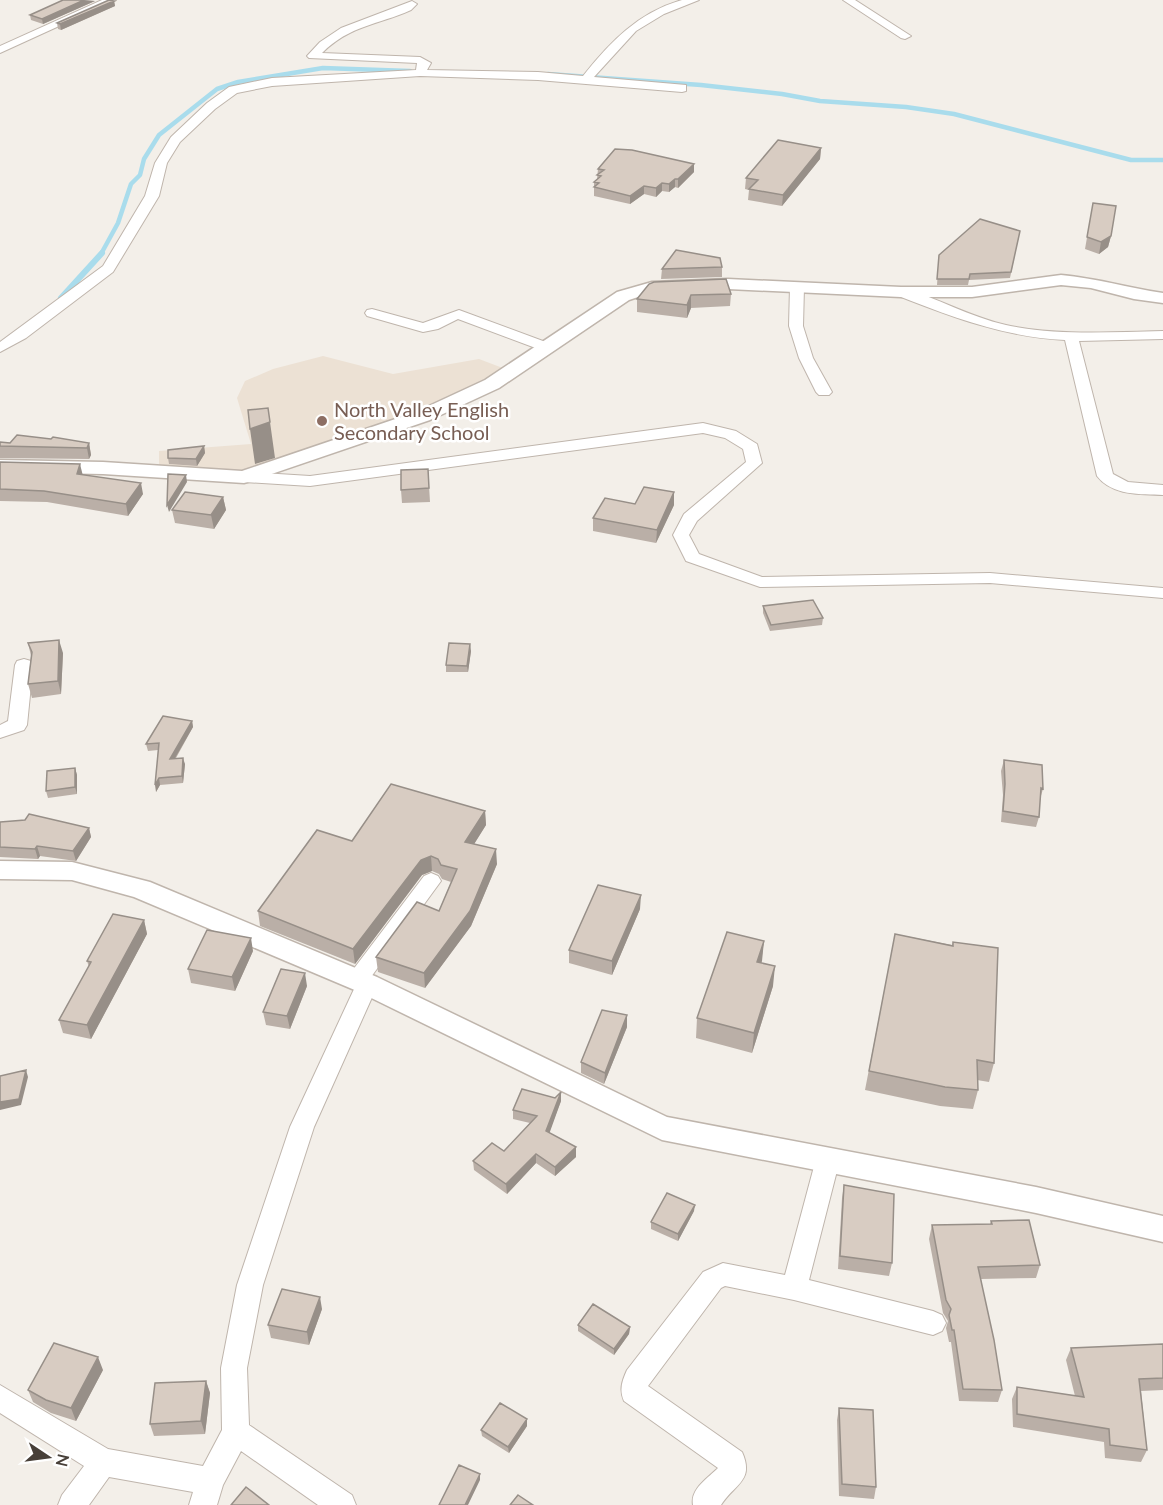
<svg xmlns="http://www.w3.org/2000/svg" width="1163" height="1505" font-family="Lato,sans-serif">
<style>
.education{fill:#ece1d4}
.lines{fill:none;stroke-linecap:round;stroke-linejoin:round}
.stream-far1{stroke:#a9dcec;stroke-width:4.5}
.stream{stroke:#a9dcec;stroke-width:6}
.minor-casing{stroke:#bfb5ac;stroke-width:2}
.tertiary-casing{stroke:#bfb5ac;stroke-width:3}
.minor{fill:#fff;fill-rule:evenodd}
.tertiary{fill:#fff;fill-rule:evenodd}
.wall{fill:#baafa7}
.shaded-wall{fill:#978f88}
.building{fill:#d8ccc2;stroke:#978f88;stroke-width:1.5}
.education-dot{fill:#8d6e63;stroke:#fff;stroke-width:2}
.labels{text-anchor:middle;stroke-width:5;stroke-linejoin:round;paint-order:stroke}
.education-label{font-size:20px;fill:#785e54;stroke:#fff;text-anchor:start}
</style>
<rect width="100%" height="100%" fill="#f3efe9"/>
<path class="education" d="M323,356L393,374L479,359L513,372L485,389L275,468L159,476V451L251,444L237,398L245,381L273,369Z"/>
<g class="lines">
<path class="stream-far1" d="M548,74L701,85L782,94L820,101L906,107L954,114L1131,160H1163
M101,254L118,223L131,184L140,175L144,159L159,135L217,89L238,82L323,68L410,71"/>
<path class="stream" d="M61,298L102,253"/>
<defs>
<path id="minor" d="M102,0H116L0,53V46Z
M682,0H699L664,14L636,31L594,77L686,85V91L682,92L538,80L420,76L272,86L237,93L215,109L180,142L167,163L159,196L113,272L26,338L0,352V342L103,266L145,196L155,163L171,137L207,103L229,87L272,78L416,70L417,63L309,58L307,56L320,42L341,28L412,1L417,4L411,10C378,25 350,25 322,53L420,57L431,63L427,70L538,72L583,76C610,42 639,12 682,0Z
M843,0H855L911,36L905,39L901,38Z
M797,283L804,287L803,326L813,358L832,392L829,395H819L816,392L799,358L789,326L790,287Z
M901,288C937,297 969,317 1006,325C1057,336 1111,332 1163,331V339L1079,341L1113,474L1128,482L1163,485V495C1141,494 1112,496 1097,476L1065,340C1004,337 952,317 896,295L894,292L896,289Z
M372,309L423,323L459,310L551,344L553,347L551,350H541L458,319L438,329L423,332L367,316L365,313L367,310Z
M703,423L736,431L757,444L762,463L697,521L689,535L699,554L762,577L990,573L1163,588V598L990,583L760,587L686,561L673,535L684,514L746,462L743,449L725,438L703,433L310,486L244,482L236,477L244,472L310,476Z
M24,659L31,661L33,665L27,725L24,730L0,738V725L8,721L15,665L17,661Z
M431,873L438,876L441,881L371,977L375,978L378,984L314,1127L263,1285L247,1368L249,1425L352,1495L356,1505H318L241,1451L223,1485L217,1505H189L193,1492L109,1477L89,1505H58L62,1495L84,1466L0,1413V1385L108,1449L203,1466L222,1430L221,1368L237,1285L290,1127L355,987L349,985L346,979L424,876Z
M828,1149L837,1152L840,1159L809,1280L933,1311L942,1315L946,1323L942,1331L933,1335L794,1300L725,1286L721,1288L648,1386L742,1452C755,1481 734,1484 721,1505H693C690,1489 708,1478 718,1468L624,1401C619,1390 622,1381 627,1370L703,1272L723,1263L785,1275L816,1159L819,1152Z"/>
<path id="tertiary" d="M1061,275C1096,278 1129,288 1163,293V303L1134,299L1091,288L1061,285L972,297H901L728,289L653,292L629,300L499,388L430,420L251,481L244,483L103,474L0,472V460L103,462L242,471L416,412L485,380L617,292L652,282L728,279L901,287H972Z
M0,861L72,862L150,882L377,977L667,1117L1036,1187L1163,1216V1242L1036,1213L662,1140L357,991L134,897L72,880L0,879Z"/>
</defs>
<use href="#minor" class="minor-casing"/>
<use href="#tertiary" class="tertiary-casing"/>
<use href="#minor" class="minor"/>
<use href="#tertiary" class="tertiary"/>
</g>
<path class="wall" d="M63,0L95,1L43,24L31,20L30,15Z
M114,1L115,6L61,30L58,29L57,23Z
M821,148L820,159L782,206L748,200L749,190L745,189L746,178Z
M694,164V172L678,188L675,187L669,192L662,191L656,197L644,194L630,204L594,196V182L597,179L598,169Z
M1093,203L1111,236L1108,247L1099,254L1085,249Z
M1020,231L1010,278L969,280L968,285H937L939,255Z
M722,267V277L661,279L662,269Z
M649,284L731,294L730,306L691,308L687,318L637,312V299Z
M0,442L10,443H89L91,455L89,459L0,458Z
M204,446L205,453L197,466L169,464L168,458Z
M0,462L83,474L143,494L128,516L47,502L0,501Z
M428,469L430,502L402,503L401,490Z
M223,497L226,510L214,529L175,523L172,510Z
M635,504L674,505L656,543L593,531V518Z
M763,606L823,618L822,625L770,631L763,613Z
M28,643L63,653L61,694L32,698L28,684L31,656Z
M471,651L468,672H446V665Z
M192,721L193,727L176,758L185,764L183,783L160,785L156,792L158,750L148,751L146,744Z
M1004,760L1043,789L1040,799L1039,817L1036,827L1001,822L1003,795L1001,771Z
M75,768L77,775V794L48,798L46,791Z
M485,811L486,825L474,844L497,864L471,926L425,988L378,972L376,957L439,911L451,882L442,879L439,874L432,871L422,875L355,964L260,926L258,911L352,841Z
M0,822L89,828L91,837L76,861L40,856L38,859L0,857Z
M640,909L612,975L569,963V950Z
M144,920L147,934L91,1039L63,1033L59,1020L89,967L87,961Z
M895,934L952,945L953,942L994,1063L989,1082L977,1080L978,1090L973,1109L940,1106L865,1090Z
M764,941L761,963L773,986L752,1053L696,1038L697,1018Z
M253,951L235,991L191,983L188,969Z
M307,986L290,1029L266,1025L263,1012Z
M627,1015V1027L604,1084L581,1073V1062Z
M561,1101L549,1132L576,1157L555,1176L536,1163L507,1194L474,1170L473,1161L504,1151L530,1123L513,1119V1110Z
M844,1185L892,1263L889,1276L838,1269L842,1198Z
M694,1211L678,1241L651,1229V1222Z
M991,1221L1040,1265L1036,1278L981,1279L1002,1390L998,1402L959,1401L951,1342H949L946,1328L948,1321L943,1313L929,1239L932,1225L990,1224Z
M322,1309L309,1345L271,1338L268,1325Z
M578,1325L630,1327L629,1334L614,1355L578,1331Z
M1163,1344V1390L1141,1391L1147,1450L1141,1462L1105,1458L1104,1442L1013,1427L1012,1399L1017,1387L1075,1396L1066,1360L1071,1348Z
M103,1370L76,1421L51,1413L33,1402L28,1390Z
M206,1381L210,1393L205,1434L154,1436L150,1424Z
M839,1408L876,1487L874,1499L839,1496L837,1420Z
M527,1419V1426L509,1453L482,1436L481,1430Z"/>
<path class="shaded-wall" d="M84,0L95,1L43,24L42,19Z
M114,1L115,6L61,30L60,24Z
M821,148L820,159L782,206L783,195Z
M694,164V172L678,188V179Z
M675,179V187L669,192V184Z
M662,183V191L656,197V188Z
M644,186V194L630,204V196Z
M1111,236L1108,247L1099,254L1101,242Z
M691,295V308L687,318V305Z
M270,422L275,458L255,464L250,429Z
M89,443L91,455L89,459L87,448Z
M204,446L205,453L197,466L196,459Z
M80,464L83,476L77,474Z
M186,475L187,482L169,512L167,505Z
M141,483L143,494L128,516L126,504Z
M674,492V505L656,543L657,530Z
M223,497L226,510L214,529L211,515Z
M59,640L63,653L61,694L58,681Z
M470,644L471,651L468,672L467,666Z
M192,721L193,727L171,765L170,759Z
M183,758L185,764L183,783L182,776Z
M75,768L77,775V794L75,787Z
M159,778L160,785L156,792L155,785Z
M485,811L486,825L466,857L465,842Z
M89,828L91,837L76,861L73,851Z
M37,846L40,856L38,859L35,849Z
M496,849L497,864L471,926L425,988L424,973Z
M431,856L432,871L422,875L355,964L353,949L421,860Z
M641,895L640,909L612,975V961Z
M144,920L147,934L91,1039L87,1025Z
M251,938L253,951L235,991L232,977Z
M764,941L762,961L755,982L757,962Z
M775,966L773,986L752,1053L754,1033Z
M305,973L307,986L290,1029L287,1016Z
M627,1015V1027L604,1084L605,1073Z
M26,1070L28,1077L21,1105L0,1110V1102Z
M561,1092V1101L547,1140L546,1131Z
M576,1147V1157L555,1176V1167Z
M536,1154V1163L507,1194L506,1184Z
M695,1205L694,1211L678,1241V1234Z
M320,1297L322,1309L309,1345L307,1332Z
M630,1327L629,1334L614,1355V1349Z
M98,1357L103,1370L76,1421L71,1408Z
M206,1381L210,1393L205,1434L201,1421Z
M527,1419V1426L509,1453L508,1447Z
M480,1474V1480L468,1505H465Z"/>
<path class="building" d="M63,0H84L42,19L30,15Z
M109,0L114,1L60,24L57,23Z
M778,140L821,148L783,195L749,189L758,180L746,178Z
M615,149L632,150L694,164L678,179H675L669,184L662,183L656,188L644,186L630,196L594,187L599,183L594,182L601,176L597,175L604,170L598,169Z
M1093,203L1116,206L1111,236L1101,242L1087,237Z
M980,219L1020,231L1011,272L970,274L969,279H937L939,255Z
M676,250L720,258L722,267L662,269Z
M726,279L731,294L691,295L687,305L637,299L649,284L654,282Z
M268,408L270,422L250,429L248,410Z
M17,435L51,439L53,437L89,443L87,448L0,446V442L10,443Z
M204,446L196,459L168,458V450Z
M0,462L80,464L77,474L141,483L126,504L44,491L0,489Z
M428,469L429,488L401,490V470Z
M168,474L186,475L167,505Z
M644,487L674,492L657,530L593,518L605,498L635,504Z
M185,492L223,497L211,515L172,510Z
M813,600L823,618L771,625L763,606Z
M59,640L58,681L28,684L32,652L28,643Z
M449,643L470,644L467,666L446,665Z
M163,716L192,721L170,759L183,758L182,776L159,778L155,785L159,743L146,744Z
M1004,760L1042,765L1043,789L1041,788L1039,817L1003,811L1005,784Z
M75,768V787L46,791L47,771Z
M391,784L485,811L465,842L496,849L470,911L424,973L376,957L417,902L439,911L457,869L441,865L438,859L431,856L421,860L353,949L258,911L317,830L352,841Z
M29,814L89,828L73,851L37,846L35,849L0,847V822L25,820Z
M598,885L641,895L612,961L569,950Z
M113,914L144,920L87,1025L59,1020L91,962L87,961Z
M207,930L251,938L232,977L188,969Z
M727,932L764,941L757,962L775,966L754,1033L697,1018Z
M895,934L953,946V942L998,948L994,1063L977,1060L978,1090L945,1087L869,1071Z
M281,969L305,973L287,1016L263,1012Z
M602,1010L627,1015L605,1073L581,1062Z
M26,1070L19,1099L0,1102V1076Z
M522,1089L555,1098L561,1092L546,1131L576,1147L555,1167L536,1154L506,1184L473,1161L492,1143L504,1151L537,1116L513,1110Z
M844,1185L894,1194L892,1263L840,1256Z
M667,1193L695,1205L678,1234L651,1222Z
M1029,1220L1040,1265L978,1267L994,1340L1002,1390L963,1389L954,1330H952L949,1315L951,1309L946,1300L932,1225L992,1224L991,1221Z
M282,1289L320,1297L307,1332L268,1325Z
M593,1304L630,1327L614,1349L578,1325Z
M54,1343L98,1357L71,1408L46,1400L28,1390Z
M1163,1344V1378L1139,1379L1147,1450L1110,1445L1109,1429L1017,1414V1387L1084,1397L1071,1348Z
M206,1381L201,1421L150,1424L155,1383Z
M500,1403L527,1419L508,1447L481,1430Z
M839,1408L873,1410L876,1487L842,1484Z
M459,1465L480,1474L465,1505H439Z
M246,1487L269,1505H231Z
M518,1495L533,1505H510Z"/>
<circle class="education-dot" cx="322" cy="421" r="6"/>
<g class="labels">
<g class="education-label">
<text x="334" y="417">North Valley English<tspan x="334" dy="23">Secondary School</tspan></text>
</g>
</g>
<g transform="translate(48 1457) rotate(103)" stroke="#ffffff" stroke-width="4.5" paint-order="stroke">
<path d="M0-4.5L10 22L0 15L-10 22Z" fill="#473f38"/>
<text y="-9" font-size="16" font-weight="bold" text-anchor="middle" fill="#473f38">N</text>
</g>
</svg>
